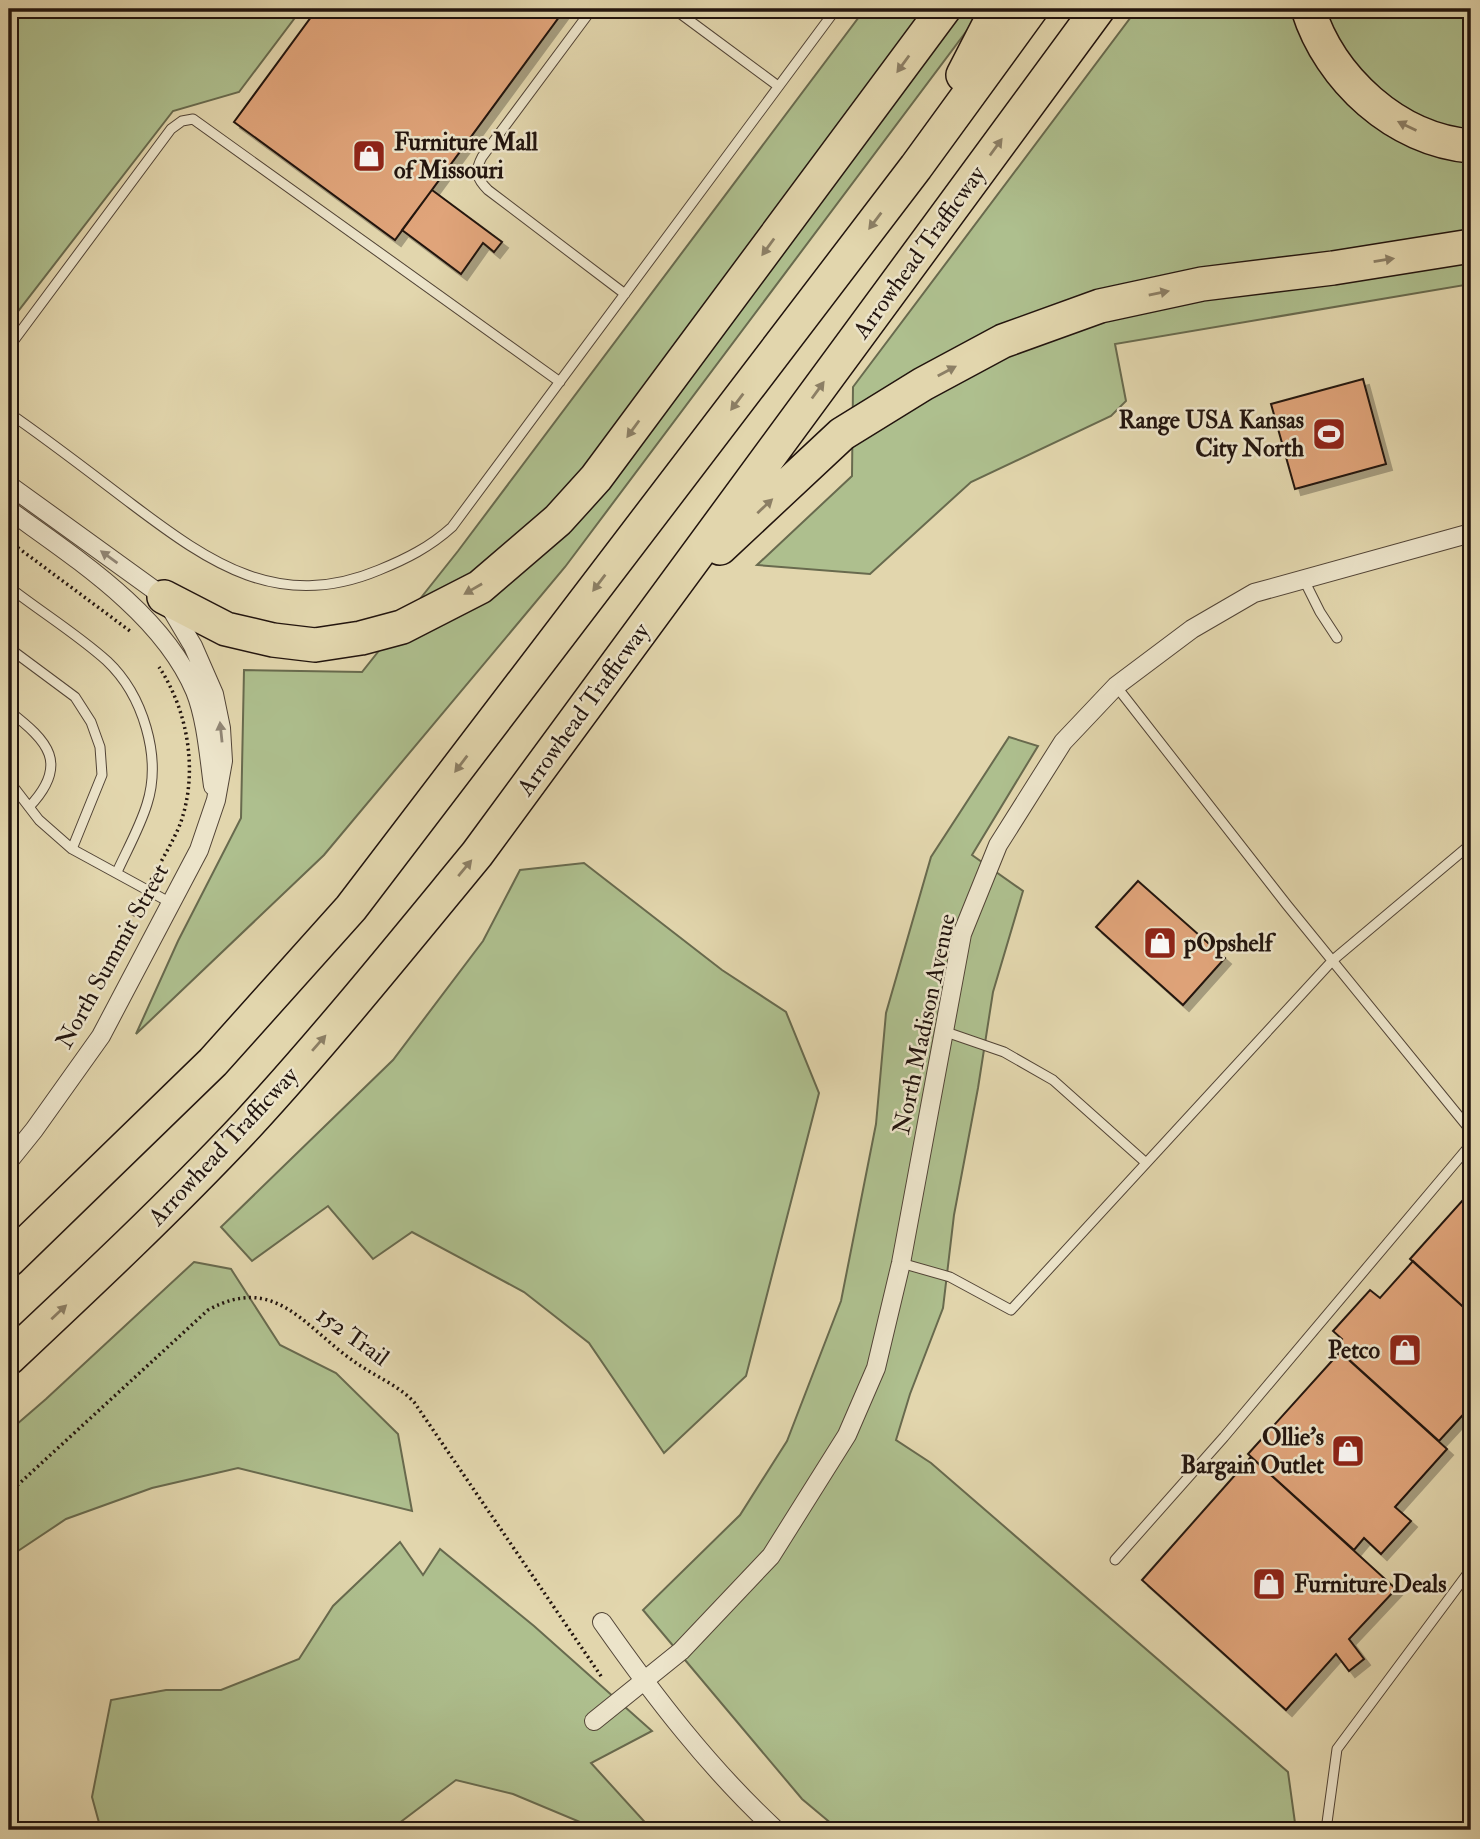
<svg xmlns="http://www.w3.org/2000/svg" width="1480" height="1839" font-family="'IM FELL Double Pica',serif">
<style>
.green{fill:#aebf8e;stroke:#686a4e;stroke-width:2}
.building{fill:#e0a47a;stroke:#22140e;stroke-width:2;filter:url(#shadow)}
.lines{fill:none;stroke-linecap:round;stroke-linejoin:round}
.lane-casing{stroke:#524436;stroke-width:11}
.street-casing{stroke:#524436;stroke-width:20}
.highway-casing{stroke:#22140e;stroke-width:36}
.path{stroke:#22140e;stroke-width:3.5;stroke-dasharray:2 3.5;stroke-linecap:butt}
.lane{stroke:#ece4ca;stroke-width:9}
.street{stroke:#ece4ca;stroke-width:18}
.highway{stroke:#e2d6ad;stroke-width:33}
.oneway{fill:#8c7f65}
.oneway2{fill:#918675}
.labels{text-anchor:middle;stroke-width:5;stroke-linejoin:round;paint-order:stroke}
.poi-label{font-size:24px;font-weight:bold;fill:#22140e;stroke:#ece4ca;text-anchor:start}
.street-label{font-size:24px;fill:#22140e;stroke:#ece4ca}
</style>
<defs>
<filter id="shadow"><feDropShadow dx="6" dy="6" stdDeviation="0" flood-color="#0004"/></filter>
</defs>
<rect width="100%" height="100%" fill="#e2d6ad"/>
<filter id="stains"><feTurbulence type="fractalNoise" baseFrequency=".00286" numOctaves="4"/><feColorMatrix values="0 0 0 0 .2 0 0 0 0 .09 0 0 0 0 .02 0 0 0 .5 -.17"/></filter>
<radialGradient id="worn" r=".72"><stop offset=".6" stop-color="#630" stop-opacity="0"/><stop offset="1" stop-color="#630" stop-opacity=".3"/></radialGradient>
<path class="green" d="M9,9H279L294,19L239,92L173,111L9,323Z
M865,9H983L565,567L324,855L136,1034L178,941L241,818L244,670L362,672L458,551Z
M1137,9H1471V284L1115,344L1126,401L1111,416L971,482L870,574L757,565L852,476L853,387Z
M1009,737L1038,746L972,855L1023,891L993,992L978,1088L954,1215L943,1308L910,1394L896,1440L931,1463L1288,1772L1296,1830H839L802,1799L643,1610L740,1515L787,1441L841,1301L876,1124L886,1013L931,857Z
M584,863L722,970L786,1012L819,1093L746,1376L664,1453L589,1343L524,1292L412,1232L373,1259L328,1206L252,1261L221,1227L393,1060L483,941L520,870Z
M194,1262L231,1269L280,1345L336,1373L398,1434L412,1511L238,1468L152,1488L66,1519L9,1557V1431L46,1399Z
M400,1542L423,1575L440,1549L534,1626L652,1731L591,1763L652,1830H599L513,1794L456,1780L390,1830H101L92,1797L111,1700L166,1690H221L299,1659L333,1606Z"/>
<path class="building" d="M317,9H565L395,240L234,122Z
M432,190L502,242L494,252L483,243L461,274L402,230Z
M1363,379L1386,464L1295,489L1271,404Z
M1138,881L1225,958L1183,1005L1096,927Z
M1471,1191V1314L1410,1259Z
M1413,1261L1471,1314V1406L1439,1441L1335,1347L1342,1339L1333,1331L1370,1290L1380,1298Z
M1340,1352L1447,1449L1395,1507L1411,1521L1381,1554L1364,1538L1354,1550L1248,1454Z
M1251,1457L1396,1589L1349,1639L1364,1659L1349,1671L1336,1654L1286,1710L1142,1580Z"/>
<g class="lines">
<defs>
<path id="lane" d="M592,9L482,157C474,172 477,179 488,190L625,294
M674,9L778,86
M9,347L171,129L182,121L193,119L560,382
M9,413C51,442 92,474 133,505C210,563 279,612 379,570C406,559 430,547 452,527L836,9
M1304,580L1320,612L1337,638
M9,587C41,612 77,634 107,661C143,695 162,757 147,804C140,827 127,850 117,872
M9,648L75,697L91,722L100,747L102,775L72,849
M1116,686L1287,905L1471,1131
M9,711C48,741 70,764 29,807
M9,781L39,820L72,849L171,903
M946,1032L1004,1052L1053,1080L1145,1162
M901,1263L950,1277L1011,1310L1333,960L1471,844
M1115,1560L1224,1437L1471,1144
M1326,1830L1337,1749L1471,1569"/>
<path id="street" d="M9,485L164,597L193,646L214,694L221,728L223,761L216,800L199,850L101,1036L34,1130L9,1161
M9,510C75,558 162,613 195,691C206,718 209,757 213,786
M602,1622C654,1696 709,1768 776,1830
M594,1721L681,1651L771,1556L847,1435L876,1368L901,1263L962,934L998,845L1063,742L1116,686L1192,629L1254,593L1471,533"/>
<path id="highway" d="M1308,9C1330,79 1396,140 1471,146
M963,75L997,9
M720,548L842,434L923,384L1003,341L1100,306L1202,284L1333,268L1471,246
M164,597L226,629L273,640L315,645L361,638L402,627L480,587L558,520L596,478L944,9
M9,1260L213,1062L351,908L916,167L1031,9
M9,1358C90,1282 171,1206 247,1125C327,1038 402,945 477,854L1098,9"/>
</defs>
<use href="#lane" class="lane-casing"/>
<use href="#street" class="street-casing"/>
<use href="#highway" class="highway-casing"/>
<path class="path" d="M9,541L130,631
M151,880C160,863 171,845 179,827C199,776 189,712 159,667
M115,950L142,899
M9,1493L208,1310C274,1274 302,1324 352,1360C372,1375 397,1384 414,1402L603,1679"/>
<use href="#lane" class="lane"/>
<use href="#street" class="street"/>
<use href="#highway" class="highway"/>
</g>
<defs><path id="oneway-solid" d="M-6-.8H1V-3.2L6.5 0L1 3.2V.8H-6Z" transform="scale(1.75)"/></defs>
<g class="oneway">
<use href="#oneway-solid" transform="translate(903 64) rotate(126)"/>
<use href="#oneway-solid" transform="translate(1407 126) rotate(-154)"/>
<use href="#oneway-solid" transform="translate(996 147) rotate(-54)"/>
<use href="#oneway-solid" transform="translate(875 221) rotate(127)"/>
<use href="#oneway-solid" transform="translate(768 247) rotate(126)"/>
<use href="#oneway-solid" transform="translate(1384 260) rotate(-9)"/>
<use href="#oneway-solid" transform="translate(1159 293) rotate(-12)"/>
<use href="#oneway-solid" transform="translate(947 371) rotate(-28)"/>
<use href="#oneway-solid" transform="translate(818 390) rotate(-54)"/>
<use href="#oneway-solid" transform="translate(737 402) rotate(127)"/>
<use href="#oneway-solid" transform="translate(633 429) rotate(126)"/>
<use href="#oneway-solid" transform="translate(765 506) rotate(-43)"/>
<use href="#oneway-solid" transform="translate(599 583) rotate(127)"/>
<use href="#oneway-solid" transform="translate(473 589) rotate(150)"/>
<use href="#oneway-solid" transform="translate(461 764) rotate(127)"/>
<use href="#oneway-solid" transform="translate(465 868) rotate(-50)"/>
<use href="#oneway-solid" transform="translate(319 1043) rotate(-49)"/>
<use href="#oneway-solid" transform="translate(59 1312) rotate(-43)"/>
</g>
<g class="oneway2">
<use href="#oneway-solid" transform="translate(109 557) rotate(-144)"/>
<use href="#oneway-solid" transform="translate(221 732) rotate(-96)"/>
</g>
<defs>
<symbol id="shop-square" viewBox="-11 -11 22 22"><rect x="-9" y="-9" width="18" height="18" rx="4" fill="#8f2418" stroke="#ece4ca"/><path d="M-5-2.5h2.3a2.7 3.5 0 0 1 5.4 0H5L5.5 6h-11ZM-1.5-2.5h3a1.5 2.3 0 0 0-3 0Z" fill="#fff"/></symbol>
<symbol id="stadium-square" viewBox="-11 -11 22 22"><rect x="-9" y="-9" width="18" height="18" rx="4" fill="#8f2418" stroke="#ece4ca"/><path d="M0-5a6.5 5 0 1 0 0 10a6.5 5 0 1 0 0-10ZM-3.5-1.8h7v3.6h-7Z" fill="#fff"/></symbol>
</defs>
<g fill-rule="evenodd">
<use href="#shop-square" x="350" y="137" width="38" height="38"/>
<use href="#stadium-square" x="1310" y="415" width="38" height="38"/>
<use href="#shop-square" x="1141" y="924" width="38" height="38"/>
<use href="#shop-square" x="1386" y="1331" width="38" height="38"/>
<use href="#shop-square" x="1329" y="1432" width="38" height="38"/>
<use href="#shop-square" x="1250" y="1565" width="38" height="38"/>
</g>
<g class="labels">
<g class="poi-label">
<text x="394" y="150">Furniture Mall<tspan x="394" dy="28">of Missouri</tspan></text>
<text x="1304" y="428" text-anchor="end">Range USA Kansas<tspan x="1304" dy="28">City North</tspan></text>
<text x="1184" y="951">pOpshelf</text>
<text x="1380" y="1358" text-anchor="end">Petco</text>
<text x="1324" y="1445" text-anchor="end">Ollie's<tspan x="1324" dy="28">Bargain Outlet</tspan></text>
<text x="1294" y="1592">Furniture Deals</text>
</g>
<g class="street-label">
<text transform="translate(919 252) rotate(-54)" y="8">Arrowhead Trafficway</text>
<text transform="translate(583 709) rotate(-54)" y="8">Arrowhead Trafficway</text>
<text transform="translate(112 956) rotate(-61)" y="8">North Summit Street</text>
<text transform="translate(924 1024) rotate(-78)" y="8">North Madison Avenue</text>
<text transform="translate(223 1146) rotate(-47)" y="8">Arrowhead Trafficway</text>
<text transform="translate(353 1336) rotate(36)" y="8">152 Trail</text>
</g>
</g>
<rect width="1480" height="1839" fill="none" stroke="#e2d6ad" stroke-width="35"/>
<rect x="10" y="10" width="1459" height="1818" fill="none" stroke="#22140e" stroke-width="3.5"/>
<rect x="18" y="18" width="1445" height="1804" fill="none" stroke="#22140e" stroke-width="2"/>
<rect width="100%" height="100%" filter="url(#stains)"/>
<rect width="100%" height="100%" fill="url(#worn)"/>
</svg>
